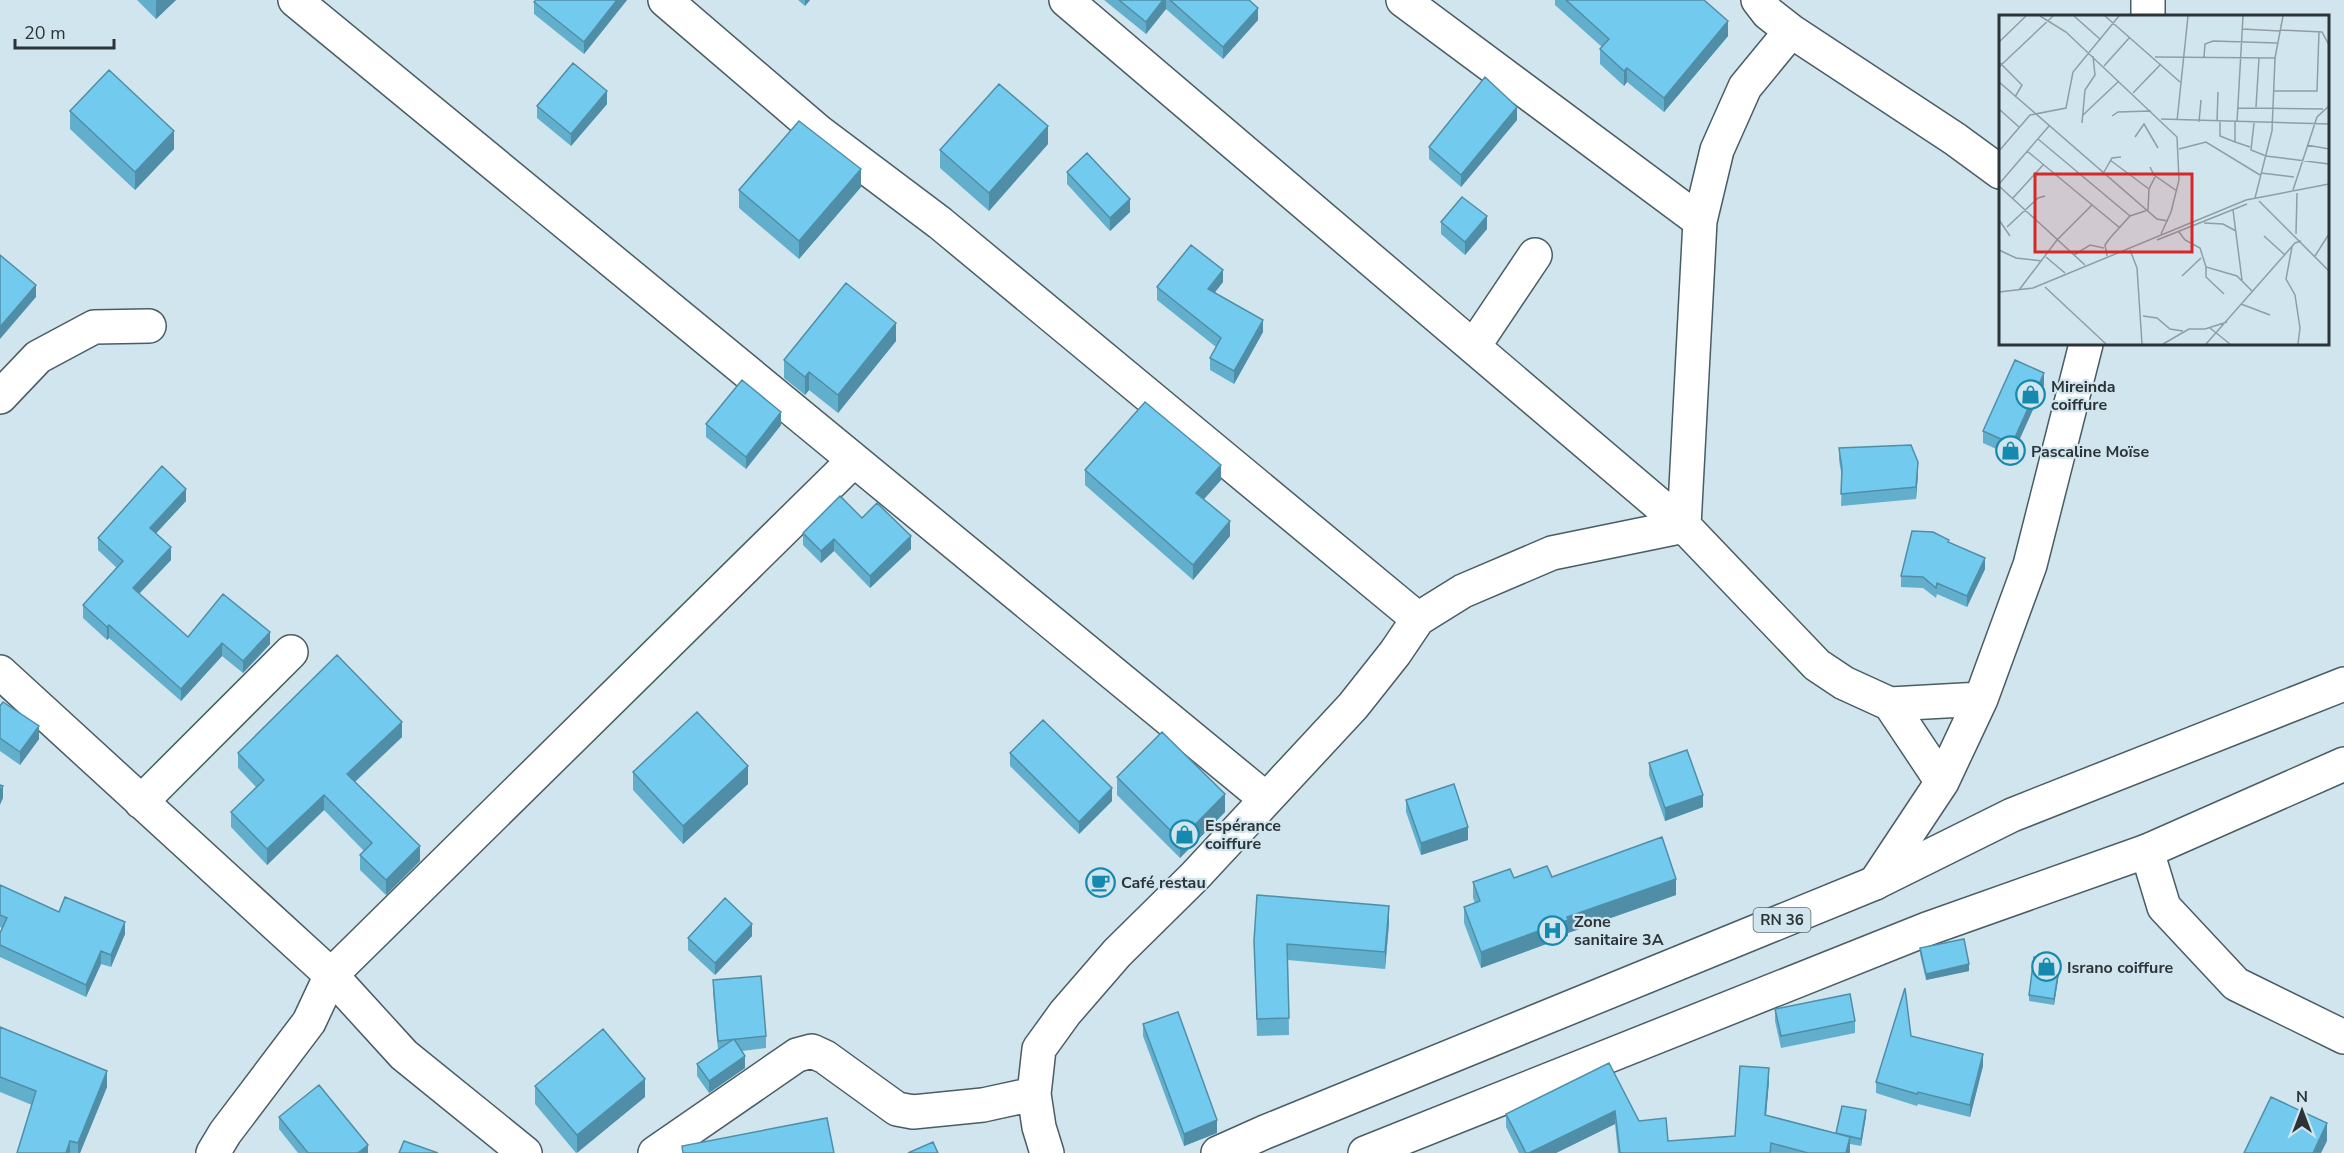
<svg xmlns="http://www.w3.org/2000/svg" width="2344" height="1153" font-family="'Nunito Sans',sans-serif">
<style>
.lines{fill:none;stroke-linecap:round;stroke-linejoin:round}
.street-casing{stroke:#4a5c64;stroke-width:36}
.primary-casing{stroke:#4a5c64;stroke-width:36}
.street{stroke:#fff;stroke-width:33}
.primary{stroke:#fff;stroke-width:33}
.wall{fill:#62afcd}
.shaded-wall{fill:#508ea7}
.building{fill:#72cbee;stroke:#508ea7;stroke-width:1.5}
.labels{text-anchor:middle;stroke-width:4.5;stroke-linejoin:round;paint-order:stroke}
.shield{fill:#d0e5ee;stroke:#5d696f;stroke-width:1.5}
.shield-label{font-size:15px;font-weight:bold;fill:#2c3438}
.poi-label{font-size:16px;font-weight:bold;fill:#2c3438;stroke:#d0e5ee;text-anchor:start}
.inset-road{fill:none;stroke:#8e9ea5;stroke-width:1.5}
.view{fill:#d62828;fill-opacity:0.15;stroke:#d62828;stroke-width:3}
.inset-edge{fill:none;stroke:#2c3438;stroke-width:3}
</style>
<rect width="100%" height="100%" fill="#d0e5ee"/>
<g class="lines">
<defs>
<path id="street" d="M295,0L1266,799
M665,0L819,132L940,223L1418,619
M1066,0L1684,526L1817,665L1844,683L1890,704L1981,699
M1403,0L1700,221
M1758,0L1768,13L1791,31L1955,139L2000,172
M2148,0V16
M1474,346L1535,255
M0,397L38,357L94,327L149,326
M0,672L331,975L404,1055L525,1153
M1890,704L1942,782
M141,802L291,652
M2147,851L2164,907L2236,984L2344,1037
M1875,883L1942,782L1981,699L2030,565L2086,344
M213,1153L225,1133L309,1022L331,975L853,461
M655,1153L797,1055L812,1051L825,1057L897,1109L913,1112L983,1105L1034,1094
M1047,1153L1039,1127L1034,1094L1039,1049L1065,1013L1117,953L1195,876L1353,706L1395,653L1418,619L1463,591L1552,553L1684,526L1700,221L1717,150L1745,87L1791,31"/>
<path id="primary" d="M1218,1153L1265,1132L1875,883L2012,815L2344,684
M1365,1153L1927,929L2147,851L2344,764"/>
</defs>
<use href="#street" class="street-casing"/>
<use href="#primary" class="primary-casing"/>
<use href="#street" class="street"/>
<use href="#primary" class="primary"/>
</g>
<path class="wall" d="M137,0H176L156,19Z
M627,0L584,54L534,14V2Z
M798,0H810L805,6Z
M1104,0H1249L1258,20L1223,59L1166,9L1146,34Z
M1555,0H1704L1728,36L1664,112L1627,82L1624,86L1600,64V49L1602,47L1555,5Z
M607,104L571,146L537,118V106Z
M70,111L174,149L135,190L70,129Z
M1517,120L1461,187L1429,159V147Z
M1048,144L989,211L940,168V150Z
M1067,172L1130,212L1110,231L1067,184Z
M861,187L799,259L739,208V190Z
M1441,222L1487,229L1465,255L1441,234Z
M1223,282L1215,292L1263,332L1234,384L1210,370V358L1216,347L1157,300V287Z
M896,341L838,413L809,390L805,395L784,378V360Z
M2044,385L2012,456L1983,443V431Z
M706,424L781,425L746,469L706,437Z
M1839,448L1918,474L1916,499L1841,506L1842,478L1839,460Z
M1085,470L1221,480L1204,499L1230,536L1193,580L1085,485Z
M186,501L156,533L171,560L139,594L188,637L270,644L243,673L222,656L181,701L109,638L107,640L83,618V605L117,568L98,550V538Z
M862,518L911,549L870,588L834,551L821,563L803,545V533Z
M1949,542L1985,569L1967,607L1937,594L1936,598L1923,588L1901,587V576Z
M0,706L39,739L20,765L0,751Z
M402,737L355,782L420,861L386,895L360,870V855L364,851L324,810L267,865L231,827V812L256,787L238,768V753Z
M1010,753L1112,801L1079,834L1010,766Z
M1649,763L1703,807L1665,821L1649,775Z
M633,772L748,784L683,844L633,790Z
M1117,777L1225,812L1180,858L1117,795Z
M1406,800L1468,840L1421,855L1406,812Z
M1552,877L1676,895L1568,933V936L1481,968L1464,923V907L1475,903L1473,898V882L1514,878Z
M0,885L59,912L125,934L111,967L101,964L86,997L0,957V933L2,928L0,927Z
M1389,923L1385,969L1288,960L1289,1035L1257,1036L1254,941Z
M752,936L715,975L688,950V938Z
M1920,948L1969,971L1926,980L1920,954Z
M2060,967L2054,1005L2029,1001V995Z
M713,980L766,1036V1048L742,1051L745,1068L709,1093L697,1076V1064L718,1050L713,992Z
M1775,1009L1855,1021V1033L1781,1048L1775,1021Z
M1143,1024L1217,1133L1184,1146L1143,1036Z
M0,1027L107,1087L80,1153H17L32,1105L0,1092Z
M1911,1036L1983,1066L1970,1117L1918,1104L1917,1106L1876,1093V1082Z
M1609,1063L1639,1121L1668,1141L1735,1136L1769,1081L1766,1115L1836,1133L1866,1116L1861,1146L1850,1144V1153H1618L1615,1124L1556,1153H1519L1506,1127V1114Z
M535,1086L645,1097L576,1153L535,1104Z
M279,1117L368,1153H298L279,1129Z"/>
<path class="shaded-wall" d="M157,0H176L156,19V1Z
M617,0H627L584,54V42Z
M805,0H810L805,6Z
M1163,0H1166V9L1146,34V22Z
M1258,8V20L1223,59V47Z
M1728,21V36L1664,112V98Z
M1627,68V82L1624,86V71Z
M607,91V104L571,146V134Z
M1517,107V120L1461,187V175Z
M1048,126V144L989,211V193Z
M174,131V149L135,190V172Z
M861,169V187L799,259V241Z
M1130,199V212L1110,231V218Z
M1487,216V229L1465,255V242Z
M1223,270V282L1208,301V289Z
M36,285V297L0,339V327Z
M1263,320V332L1234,384V371Z
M896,323V341L838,413V395Z
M809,372V390L805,395V377Z
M2044,373V385L2012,456V444Z
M781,412V425L746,469V457Z
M1918,462V474L1916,499V487Z
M1221,465V480L1196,508V493Z
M186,489V501L150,540V528Z
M1230,521V536L1193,580V565Z
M911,536V549L870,588V576Z
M834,539V551L821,563V551Z
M171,547V560L133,600V588Z
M1985,558V569L1967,607V596Z
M109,625V638L107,640V627Z
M270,632V644L243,673V661Z
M222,643V656L181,701V689Z
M402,722V737L347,789V774Z
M39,726V739L20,765V752Z
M748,766V784L683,844V826Z
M3,786V798L0,805V793Z
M1112,788V801L1079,834V822Z
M1225,794V812L1180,858V840Z
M324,795V810L267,865V849Z
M1703,795V807L1665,821V808Z
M1468,827V840L1421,855V843Z
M420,846V861L386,895V880Z
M1676,879V895L1568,933V936L1481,968V952L1567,917Z
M1389,906V923L1385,969V952Z
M125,922V934L111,967V955Z
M752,924V936L715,975V963Z
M101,951V964L86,997V985Z
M2060,961V967L2054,1005V999Z
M1969,964V971L1926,980V974Z
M1983,1054V1066L1970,1117V1105Z
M745,1056V1068L709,1093V1081Z
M1769,1068V1081L1765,1128V1115Z
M107,1071V1087L80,1153H78V1143Z
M645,1079V1097L577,1153V1135Z
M1866,1110V1116L1861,1146V1139Z
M1615,1111V1124L1556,1153H1529Z
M1217,1120V1133L1184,1146V1134Z
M2327,1123V1141L2321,1153H2313Z
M1850,1137V1153H1846Z
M70,1141V1153H66Z
M368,1145V1153H358Z"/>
<path class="building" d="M536,0H617L584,42L534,2Z
M1119,0H1163L1146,22Z
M1170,0H1249L1258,8L1223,47Z
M1566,0H1704L1728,21L1664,98L1627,68L1624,71L1600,49L1609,39Z
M573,63L607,91L571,134L537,106Z
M109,70L174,131L135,172L70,111Z
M1485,77L1517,107L1461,175L1429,147Z
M999,84L1048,126L989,193L940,150Z
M799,121L861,169L799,241L739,190Z
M1087,153L1130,199L1110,218L1067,172Z
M1462,197L1487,216L1465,242L1441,222Z
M1191,245L1223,270L1208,289L1263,320L1234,371L1210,358L1221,338L1157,287Z
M0,255L36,285L0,327Z
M846,283L896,323L838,395L809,372L805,377L784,360Z
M2015,360L2044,373L2012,444L1983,431Z
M742,380L781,412L746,457L706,424Z
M1145,402L1221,465L1196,493L1230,521L1193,565L1085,470Z
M1911,445L1918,462L1916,487L1841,494L1842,469L1839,448Z
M162,466L186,489L150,528L171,547L133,588L188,637L223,594L270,632L243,661L222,643L181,689L109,625L107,627L83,605L123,561L98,538Z
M840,496L862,518L877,503L911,536L870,576L834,539L821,551L803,533Z
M1912,531L1933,532L1949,540L1948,542L1985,558L1967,596L1937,583L1936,588L1923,577L1901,576Z
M337,655L402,722L347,774L420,846L386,880L360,855L372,843L324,795L267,849L231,812L264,780L238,753Z
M3,702L39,726L20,752L0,738V706Z
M697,712L748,766L683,826L633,772Z
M1043,720L1112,788L1079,822L1010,753Z
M1162,732L1225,794L1180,840L1117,777Z
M1687,750L1703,795L1665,808L1649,763Z
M1454,784L1468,827L1421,843L1406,800Z
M0,785L3,786L0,793Z
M1662,837L1676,879L1567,917L1568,920L1481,952L1464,907L1480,901L1473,882L1510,869L1514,878L1547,866L1552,877Z
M0,885L59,912L65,897L125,922L111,955L101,951L86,985L0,945V933L7,918L0,915Z
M1257,895L1389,906L1385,952L1287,944L1289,1018L1257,1019L1254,941Z
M725,898L752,924L715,963L688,938Z
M1964,939L1969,964L1926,974L1920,948Z
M2034,957L2060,961L2054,999L2029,995Z
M761,976L766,1036L718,1041L713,980Z
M1905,988L1911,1036L1983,1054L1970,1105L1918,1092L1917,1094L1876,1082Z
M1850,994L1855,1021L1781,1036L1775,1009Z
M1178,1012L1217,1120L1184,1134L1143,1024Z
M0,1027L107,1071L78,1143L70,1141L66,1153H17L36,1091L0,1077Z
M603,1029L645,1079L577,1135L535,1086Z
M734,1039L745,1056L709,1081L697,1064Z
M1609,1063L1639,1121L1666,1118L1668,1141L1735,1136L1740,1066L1769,1068L1765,1115L1850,1137L1846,1153H1808L1771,1143L1770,1153H1620L1615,1111L1529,1153H1526L1506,1114Z
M319,1085L368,1145L358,1153H308L279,1117Z
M2271,1097L2327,1123L2313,1153H2244Z
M1842,1106L1866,1110L1861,1139L1836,1133Z
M827,1118L834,1153H683L682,1146Z
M404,1141L438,1153H399Z
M933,1142L938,1153H908Z"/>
<defs>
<symbol id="shop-ring" viewBox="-11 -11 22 22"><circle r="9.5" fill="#d0e5ee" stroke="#168aae" stroke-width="1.5"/><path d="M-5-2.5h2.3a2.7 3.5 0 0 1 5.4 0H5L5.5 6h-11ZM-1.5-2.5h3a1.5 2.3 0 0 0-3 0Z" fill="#168aae"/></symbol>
<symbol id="cafe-ring" viewBox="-11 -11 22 22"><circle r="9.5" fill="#d0e5ee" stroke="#168aae" stroke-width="1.5"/><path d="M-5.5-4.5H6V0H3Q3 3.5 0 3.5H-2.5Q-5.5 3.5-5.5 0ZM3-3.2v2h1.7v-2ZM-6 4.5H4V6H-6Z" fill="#168aae"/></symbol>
<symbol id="hospital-ring" viewBox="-11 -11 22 22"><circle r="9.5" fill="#d0e5ee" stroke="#168aae" stroke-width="1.5"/><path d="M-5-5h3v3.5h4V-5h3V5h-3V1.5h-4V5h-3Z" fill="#168aae"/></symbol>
</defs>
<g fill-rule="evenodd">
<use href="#shop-ring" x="2014" y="378" width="33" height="33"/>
<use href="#shop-ring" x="1994" y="434" width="33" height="33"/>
<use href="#shop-ring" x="1168" y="818" width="33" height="33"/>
<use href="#cafe-ring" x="1084" y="866" width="33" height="33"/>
<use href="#hospital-ring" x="1536" y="914" width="33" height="33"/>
<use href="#shop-ring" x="2030" y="950" width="33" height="33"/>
</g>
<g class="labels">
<rect class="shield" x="1753.5" y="908" width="57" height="24" rx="4.5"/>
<g class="shield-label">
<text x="1782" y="925">RN 36</text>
</g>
<g class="poi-label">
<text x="2051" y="392">Mireinda<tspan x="2051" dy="18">coiffure</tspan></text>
<text x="2031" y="457">Pascaline Moïse</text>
<text x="1205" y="831">Espérance<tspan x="1205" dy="18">coiffure</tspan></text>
<text x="1121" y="888">Café restau</text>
<text x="1574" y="927">Zone<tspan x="1574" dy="18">sanitaire 3A</tspan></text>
<text x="2067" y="973">Israno coiffure</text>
</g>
</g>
<g transform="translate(1999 15)">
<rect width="330" height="330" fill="#d0e5ee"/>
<path class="inset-road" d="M41,1L67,17L178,122L180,165L172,197L162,219M75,1L102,25M106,1L181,67M243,14L281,16M281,15L323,17L330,30M0,27L27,1M156,42L276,43M205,42L206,29L214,26L278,28M0,47L23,70L16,82M105,51L131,22M0,52L54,1M0,67L158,204L169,206M274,76H318L320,16M134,78L162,49M257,92L260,43M239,93L324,94M0,94L20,112M84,100L120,66M113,101L119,97L152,96M162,104L330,109M178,106L189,1M200,107L202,85M218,107L219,77M221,107V121L236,127M236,107V127L251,132M238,107L244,1M83,108L86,75L96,60L94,41M255,108L252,135L267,141L330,149M136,122L145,109L159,133M39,124L131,201M308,130L330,134M180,134L207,127L261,160M0,136L31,100L67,93L74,57L120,1M28,136L121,213M111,145L150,174M151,152L155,160L178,176M105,157L113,143L122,142M262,158L295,162M0,169L50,111M0,171L86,250M294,175L318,102L330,91M14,183L44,150M256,183L273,116L276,43L284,1M260,186L330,256M234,195L243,265M0,205L11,221M205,208L224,209L237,216M8,212L39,183L46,181M180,217L186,225L201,233L207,252L238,261L254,277M297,219L298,178M265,221L286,240M158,225L248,189M293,232L287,264L296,280L301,313L299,329M0,235L17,243L43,246M131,235L138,253L143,329M75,240L91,230L105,233M108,241L106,230L111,223L131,201L149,195L150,174L156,162M316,241L330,219M47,242L66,258M207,252V262L225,279M183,261L202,243M46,272L107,329M20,275L58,225L93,190M0,277L34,273L247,185L330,169M242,289L271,300M144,301L158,303L171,314L184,316M211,313L231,329M164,329L190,314H206L228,307M207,329L296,228L302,226"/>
<path class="view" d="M36,159H193V237H36Z"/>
<rect width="330" height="330" class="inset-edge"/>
</g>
<g transform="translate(2302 1111)" stroke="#d0e5ee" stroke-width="4.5" paint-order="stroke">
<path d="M0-4.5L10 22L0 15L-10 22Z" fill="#2c3438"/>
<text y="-9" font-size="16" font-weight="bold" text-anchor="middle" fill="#2c3438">N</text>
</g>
<path d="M15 39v9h99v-9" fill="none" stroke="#2c3438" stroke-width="3"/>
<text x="24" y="39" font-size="18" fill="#2c3438" stroke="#d0e5ee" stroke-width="4.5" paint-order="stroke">20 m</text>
</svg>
